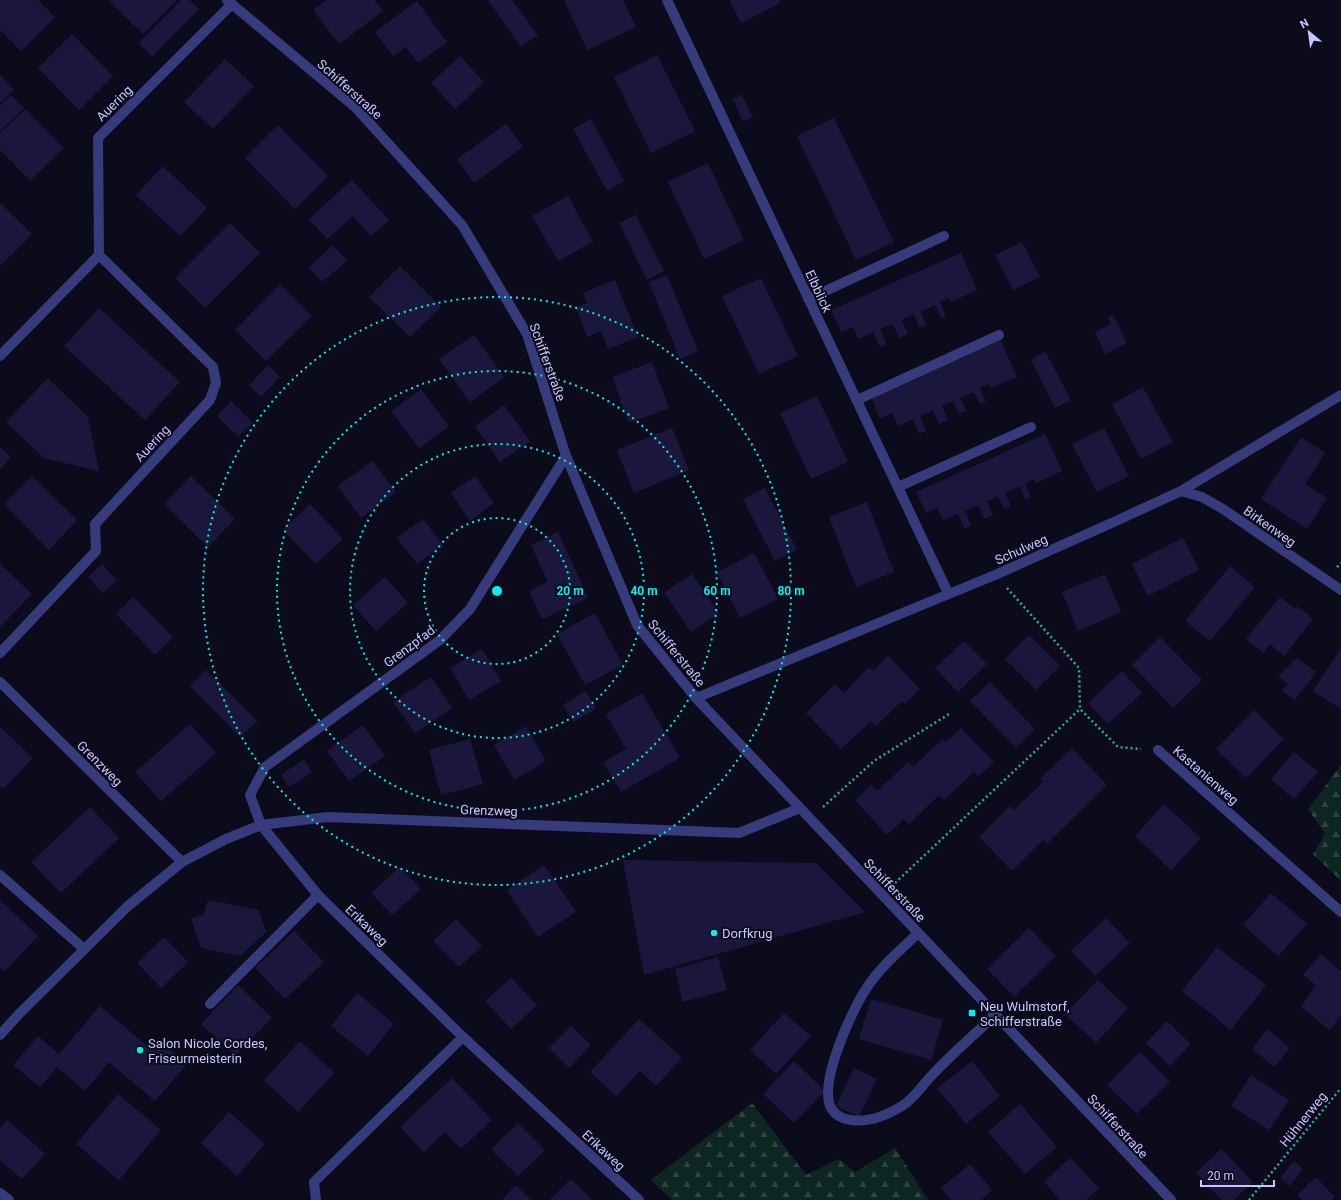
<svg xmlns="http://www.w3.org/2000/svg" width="1341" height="1200" font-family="Roboto,sans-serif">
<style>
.forest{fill:url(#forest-firs)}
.building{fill:#1b173c}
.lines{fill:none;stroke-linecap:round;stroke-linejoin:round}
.path{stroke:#2dac97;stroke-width:2.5;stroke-dasharray:2 3;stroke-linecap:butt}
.minor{stroke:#363b7b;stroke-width:10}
.ring{fill:none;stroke:#02efed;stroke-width:2;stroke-dasharray:2 4}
.poi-dot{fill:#02efed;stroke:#0c0b1c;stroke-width:1.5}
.labels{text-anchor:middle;stroke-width:4;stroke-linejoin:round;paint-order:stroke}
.street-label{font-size:13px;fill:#c7c6ff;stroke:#0c0b1c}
.poi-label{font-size:13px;fill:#c7c6ff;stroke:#0c0b1c;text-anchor:start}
.centre{fill:#02efed;stroke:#0c0b1c;stroke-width:2}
.ring-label{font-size:12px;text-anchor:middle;font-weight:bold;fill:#02efed;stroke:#0c0b1c;stroke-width:4;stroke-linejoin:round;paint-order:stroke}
</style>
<defs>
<pattern id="forest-firs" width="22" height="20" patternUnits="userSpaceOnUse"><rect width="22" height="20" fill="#0e2622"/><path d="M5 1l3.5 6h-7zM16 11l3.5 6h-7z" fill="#304443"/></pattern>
</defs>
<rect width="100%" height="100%" fill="#0c0b1c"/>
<path class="forest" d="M1341,765V881L1313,854L1325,834L1308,809Z
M752,1103L806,1175L839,1159L855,1172L895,1148L928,1200H672L651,1180Z"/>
<path class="building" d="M0,0H38L55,17L21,51L0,30Z
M108,0H175L176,1L143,34Z
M181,0H189L199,9L152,57L139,43Z
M327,0H374L383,11L339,44L313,10Z
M488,0H512L538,35L521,47Z
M564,0H623L636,27L587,50Z
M729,0H779L780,3L741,23Z
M417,1L447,42L418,63L406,47L393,56L375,32Z
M72,34L113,76L79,110L38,68Z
M657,55L695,131L651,153L614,77Z
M460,56L484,82L455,109L431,83Z
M225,59L254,86L213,129L184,102Z
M0,75L14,90L0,103Z
M11,95L24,108L0,131V106Z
M742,95L753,117L743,122L733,99Z
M25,109L64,148L30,181L0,150V133Z
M834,118L894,242L856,260L797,136Z
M591,119L624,181L607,191L573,129Z
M506,124L523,147L474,183L457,159Z
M278,125L328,176L295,209L245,158Z
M708,163L744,240L704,259L668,182Z
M163,166L207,208L180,236L136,195Z
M352,180L389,220L371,236L353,216L327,239L309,219Z
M568,196L593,242L558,261L532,216Z
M0,203L32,234L0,266Z
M636,215L664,271L647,280L619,223Z
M230,223L260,253L205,308L175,278Z
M1022,242L1040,277L1013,290L995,255Z
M333,245L347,261L322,282L309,267Z
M961,253L977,290L951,302L949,298L940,302L946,316L941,318L935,305L921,312L926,325L919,327L914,314L902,320L908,334L899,338L893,324L880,329L887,344L880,347L873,332L858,339L853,327L841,332L831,310Z
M400,266L441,307L410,337L369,297Z
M667,275L698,351L680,359L649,282Z
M761,278L798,356L759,374L722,296Z
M615,280L638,337L608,349L601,331L587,337L576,307L587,303L583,293Z
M280,284L312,316L266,361L235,330Z
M99,308L180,382L145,420L64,346Z
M1113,315L1127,343L1105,354L1095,332L1111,324L1108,318Z
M474,335L504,377L470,402L439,359Z
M1000,339L1017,377L991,388L989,384L980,388L986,402L980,404L974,392L960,398L966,411L959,414L953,401L942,406L948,420L939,424L933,410L920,416L926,431L919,434L913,419L898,426L892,413L880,419L871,397Z
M1045,351L1071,400L1055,408L1031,360Z
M652,362L669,408L629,423L612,377Z
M268,365L280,377L261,397L249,385Z
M48,378L88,417L99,471L44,458L6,422Z
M1143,387L1173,442L1141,459L1112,404Z
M421,389L449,426L419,448L391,411Z
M817,396L848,462L811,479L780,413Z
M231,401L253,423L238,437L217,416Z
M504,405L530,441L500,462L475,426Z
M672,428L689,470L634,493L617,450Z
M1104,428L1129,476L1097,492L1072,444Z
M1045,434L1062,471L1036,483L1034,479L1025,483L1031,497L1025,499L1020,486L1005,493L1011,506L1004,509L998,496L987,501L993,515L984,519L978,505L965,511L971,525L965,529L958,514L943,520L937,508L926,513L916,492Z
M1301,437L1325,453L1305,484L1327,498L1307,529L1261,499Z
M0,447L11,457L0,469Z
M372,461L396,492L361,518L338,486Z
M32,476L77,520L49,550L4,504Z
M191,476L235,519L208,547L164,504Z
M475,476L494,503L470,521L451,493Z
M765,488L797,550L775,561L743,499Z
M867,502L894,572L856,587L829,517Z
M310,504L343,539L316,564L283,530Z
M423,519L443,545L417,564L397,538Z
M558,532L588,598L542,619L529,591L548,582L531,545Z
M1183,538L1199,570L1148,596L1132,564Z
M754,553L778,599L740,618L717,572Z
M0,564L32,594L0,627Z
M102,564L117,581L103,593L88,577Z
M1230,566L1255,587L1210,641L1185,621Z
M692,574L719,613L691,632L664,592Z
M1105,574L1121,612L1078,631L1062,592Z
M385,577L408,603L376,631L353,605Z
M133,597L173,637L155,655L116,614Z
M1280,597L1295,609L1297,606L1313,619L1284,656L1270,644L1263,653L1246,639Z
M595,613L623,665L585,685L557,634Z
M1029,635L1060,666L1036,690L1005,659Z
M1160,637L1202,680L1173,708L1132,665Z
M964,641L987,664L958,692L935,668Z
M1341,648V709L1313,691Z
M482,649L501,681L469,700L450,668Z
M888,656L920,689L905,704L902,701L876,726L871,721L841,749L806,713L835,684L844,693L869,667L873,671Z
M1297,658L1316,672L1295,700L1282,691L1288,684L1278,677Z
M206,670L257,721L240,737L190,686Z
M1122,671L1142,693L1108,724L1088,703Z
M431,677L452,708L415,733L393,702Z
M990,682L1035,729L1016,748L970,701Z
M586,691L596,709L573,722L563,705Z
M642,693L680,758L621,792L603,762L626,749L606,714Z
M1254,710L1284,739L1246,778L1216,749Z
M190,724L216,753L161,801L135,772Z
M363,725L385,756L349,781L327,751Z
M526,726L546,761L514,780L494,745Z
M0,727L33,758L3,789L0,786Z
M961,728L994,762L978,777L974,772L944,800L939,795L909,824L904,819L887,835L855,800L871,785L877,791L908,762L913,767L942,739L946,742Z
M470,739L483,784L441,795L429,750Z
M1072,748L1107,785L1047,844L1043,840L1012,871L979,837L1010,806L1014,810L1043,782L1040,779Z
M1294,752L1318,772L1294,799L1271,779Z
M304,759L312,772L289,787L281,775Z
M1164,804L1201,838L1171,870L1135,836Z
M90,807L119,838L61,893L31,862Z
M623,860L816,863L865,912L644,975Z
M544,865L576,912L538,937L507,890Z
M400,867L421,889L392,915L371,893Z
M1271,893L1307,924L1278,956L1243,925Z
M0,900L38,936L5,971L0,967Z
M208,900L259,910L266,932L240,956L201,948L191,918L203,915Z
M1106,918L1130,943L1095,976L1071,951Z
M456,919L482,946L459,967L433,941Z
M1029,928L1056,956L1014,997L987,969Z
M294,931L324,962L285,999L255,968Z
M164,937L188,962L161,988L137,963Z
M1217,947L1266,985L1231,1030L1182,991Z
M1321,954L1341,971V1015L1330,1030L1301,1007L1316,985L1303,975Z
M718,957L727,990L683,1002L675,969Z
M511,978L537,1005L511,1029L485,1001Z
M1098,980L1128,1008L1096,1043L1065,1014Z
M238,985L272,1018L235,1056L201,1024Z
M357,993L394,1024L368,1056L331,1026Z
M871,999L943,1020L931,1060L859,1039Z
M100,1006L152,1050L160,1041L187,1064L155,1101L109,1062L85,1091L57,1067L40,1087L13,1065L38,1036L59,1054Z
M784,1013L811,1036L776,1074L750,1050Z
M639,1019L682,1058L656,1086L640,1071L616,1096L590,1072Z
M1167,1021L1191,1044L1170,1066L1146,1043Z
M571,1026L591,1045L569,1068L549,1048Z
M1267,1029L1290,1048L1275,1067L1252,1049Z
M300,1041L334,1073L298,1112L264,1080Z
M1140,1052L1170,1082L1137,1114L1107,1085Z
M794,1061L825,1091L794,1123L763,1094Z
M972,1061L1000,1096L966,1124L937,1088Z
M854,1068L877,1079L859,1117L836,1106Z
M1251,1075L1289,1100L1269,1130L1231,1106Z
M452,1078L492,1120L461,1149L445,1132L424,1152L400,1127Z
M118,1094L161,1130L119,1180L76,1144Z
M1020,1104L1057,1147L1025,1174L988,1132Z
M229,1112L265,1144L237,1176L201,1143Z
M7,1120L45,1154L22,1179L0,1160V1128Z
M518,1123L545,1150L518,1176L491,1149Z
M1221,1149L1253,1182L1234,1200H1222L1196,1173Z
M1070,1158L1099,1188L1086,1200H1060L1044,1182Z
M1294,1161L1303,1169L1290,1186L1280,1178Z
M970,1164L992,1190L981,1200H951L941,1188Z
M1316,1177L1335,1197L1332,1200H1302L1297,1195Z
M571,1179L592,1200H550Z
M516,1185L531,1200H502Z"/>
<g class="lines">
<path class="path" d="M1337,567L1341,563
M1007,588L1079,668L1080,709L1118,747L1141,749
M823,807L874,761L949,714
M895,883L1080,709
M1249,1200L1341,1088"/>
<path class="minor" d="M227,0L355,107L462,225L527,334L566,456L637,625L696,698L1171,1200
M667,0L948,593
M808,299L944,236
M0,356L99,255
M857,400L999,335
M566,456L470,609L440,640L265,767L250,795L261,825L318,895L463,1037L639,1200
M898,487L1031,427
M1181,491L1202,497L1223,509L1341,590
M0,653L96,551L95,524L210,400L216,383L213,367L99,255L98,138L232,4
M0,682L182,862
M696,698L995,575L1116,521L1181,491L1341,395
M1158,750L1341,912
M0,875L84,949
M918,933C901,950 881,966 868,986C853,1007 818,1083 831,1108C835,1115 843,1119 851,1120C869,1123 887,1115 902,1106C915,1098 923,1084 934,1073C953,1053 975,1034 995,1015
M210,1004L318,895
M0,1035L19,1014L128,906L182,862L226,839L261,825L328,817L739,833L800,808
M0,1193L9,1200
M316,1200L314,1182L463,1037"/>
</g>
<g class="ring">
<circle cx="497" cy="591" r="73"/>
<circle cx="497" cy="591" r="147"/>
<circle cx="497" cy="591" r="220"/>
<circle cx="497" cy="591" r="294"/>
</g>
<g class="poi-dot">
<circle cx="714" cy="933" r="4"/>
<rect x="968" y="1009" width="8" height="8" rx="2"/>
<circle cx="140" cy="1050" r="4"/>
</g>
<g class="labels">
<g class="street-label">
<text transform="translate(350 89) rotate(42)" y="5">Schifferstraße</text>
<text transform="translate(114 103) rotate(-45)" y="5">Auering</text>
<text transform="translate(819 291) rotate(65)" y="5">Elbblick</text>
<text transform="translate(548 362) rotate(70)" y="5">Schifferstraße</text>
<text transform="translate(152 443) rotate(-47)" y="5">Auering</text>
<text transform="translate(1270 526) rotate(35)" y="5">Birkenweg</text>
<text transform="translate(1021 549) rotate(-24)" y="5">Schulweg</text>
<text transform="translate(409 646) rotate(-37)" y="5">Grenzpfad</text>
<text transform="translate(677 653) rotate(51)" y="5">Schifferstraße</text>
<text transform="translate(100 763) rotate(45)" y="5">Grenzweg</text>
<text transform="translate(1206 775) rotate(41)" y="5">Kastanienweg</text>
<text transform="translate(489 810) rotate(2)" y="5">Grenzweg</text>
<text transform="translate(895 890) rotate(46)" y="5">Schifferstraße</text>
<text transform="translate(367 925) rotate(44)" y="5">Erikaweg</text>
<text transform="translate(1303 1119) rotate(-51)" y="5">Hühnerweg</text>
<text transform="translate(1118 1126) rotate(47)" y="5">Schifferstraße</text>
<text transform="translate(604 1150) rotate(43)" y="5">Erikaweg</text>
</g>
<g class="poi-label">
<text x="722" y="938">Dorfkrug</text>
<text x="980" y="1011">Neu Wulmstorf,<tspan x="980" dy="15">Schifferstraße</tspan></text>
<text x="148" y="1048">Salon Nicole Cordes,<tspan x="148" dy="15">Friseurmeisterin</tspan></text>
</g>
</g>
<circle cx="497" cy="591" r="6" class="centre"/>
<g class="ring-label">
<text x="570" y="595">20 m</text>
<text x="644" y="595">40 m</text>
<text x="717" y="595">60 m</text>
<text x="791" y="595">80 m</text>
</g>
<g transform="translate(1309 32) rotate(331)" stroke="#0c0b1c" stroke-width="3" paint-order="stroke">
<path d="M0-3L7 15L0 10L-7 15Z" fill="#c7c6ff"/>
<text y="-6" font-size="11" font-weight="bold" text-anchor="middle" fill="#c7c6ff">N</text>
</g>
<path d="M1201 1180v6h73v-6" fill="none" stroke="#c7c6ff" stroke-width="2"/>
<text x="1207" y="1180" font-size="12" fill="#c7c6ff" stroke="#0c0b1c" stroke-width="3" paint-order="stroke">20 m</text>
</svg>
